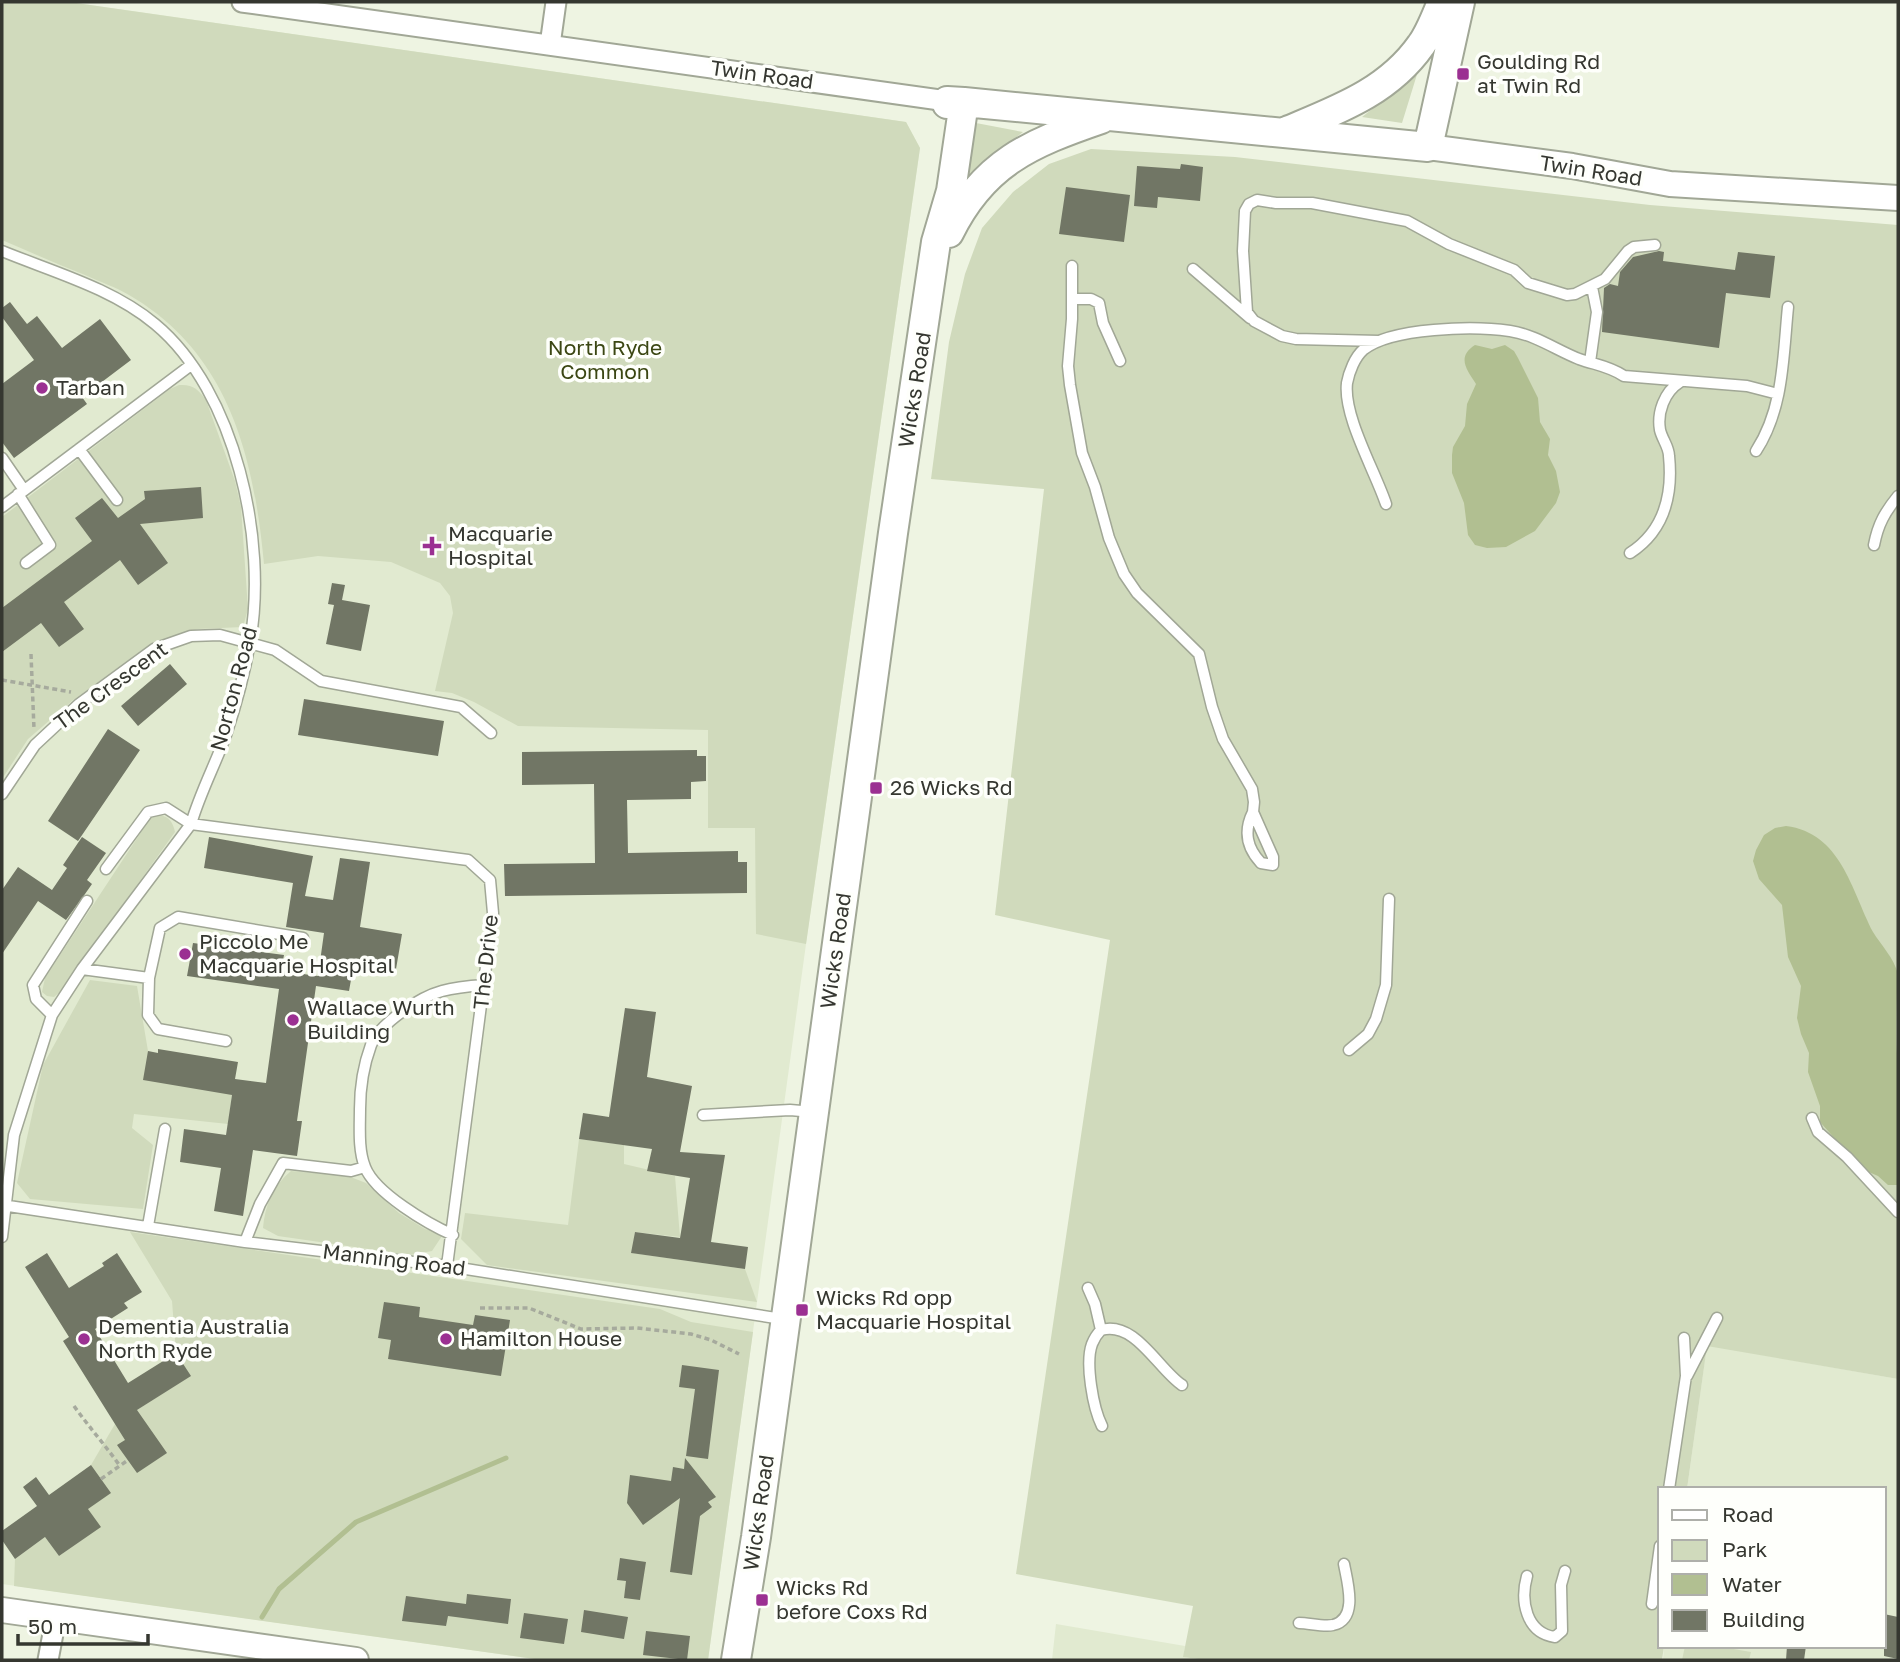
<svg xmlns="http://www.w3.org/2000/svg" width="1900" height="1662" font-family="'Golos Text',sans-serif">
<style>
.built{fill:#e1ead0}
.green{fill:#d0dabc}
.water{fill:#b1bf91}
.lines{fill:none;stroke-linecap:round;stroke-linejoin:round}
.stream{stroke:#b1bf91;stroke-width:5}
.building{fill:#717665}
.service-casing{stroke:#a1a796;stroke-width:13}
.minor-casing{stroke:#a1a796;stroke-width:23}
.tertiary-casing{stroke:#a1a796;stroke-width:28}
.secondary-casing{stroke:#a1a796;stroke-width:32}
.path{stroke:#a6aa9d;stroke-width:3.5;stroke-dasharray:5 3.5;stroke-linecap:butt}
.service{stroke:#fff;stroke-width:10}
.minor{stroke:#fff;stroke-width:19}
.tertiary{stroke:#fff;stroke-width:24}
.secondary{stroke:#fff;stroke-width:28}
.poi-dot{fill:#9b3092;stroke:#fefffb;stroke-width:2.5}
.labels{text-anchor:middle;stroke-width:7;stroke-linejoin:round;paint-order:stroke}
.poi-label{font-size:21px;fill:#353730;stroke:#fefffb;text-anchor:start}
.street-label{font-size:21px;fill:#353730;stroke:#fefffb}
.park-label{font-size:21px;fill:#3b4713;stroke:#fefffb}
</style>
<rect width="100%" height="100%" fill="#eef4e2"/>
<path class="built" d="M2,2H69L906,122L920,148L806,944L708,1660H542L2,1584Z
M1707,1345L1898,1379V1660H1663L1664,1646H1884V1489H1687Z
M1056,1624L1185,1646L1184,1657L1205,1660H1052Z"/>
<path class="green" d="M2,2H69L906,122L920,148L806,944L756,934L755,828H708V730L518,726L474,702L452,693L435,691L453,613L450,596L440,583L391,562L318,556L264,564C254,457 229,353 129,295C116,287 100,282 85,275C57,264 30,252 2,240Z
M1419,68L1402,123L1362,117L1400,87Z
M976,123L1023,132L992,156L961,187Z
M1091,149L1235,157L1650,205L1898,225V1379L1707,1346L1687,1489H1660V1646H1664L1662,1660H1205L1183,1657L1193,1606L1016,1574L1110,940L995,915L1044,489L931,479L949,342L965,274L982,228L1013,192L1049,164Z
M179,385C193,384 198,389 206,400L235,481L241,507L248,609L243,627L198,629L142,650L72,701L28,739L2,779V517L170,389Z
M160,815C169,817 173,822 175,832L62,990L54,997L47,996L42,992L45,978L151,817Z
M90,980L137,986L148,1051L232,1095L228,1124L134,1114L132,1128L153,1145L143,1209L30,1199L17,1183L43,1065Z
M579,1139L624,1145V1164L675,1176L680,1237L635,1232L632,1253L745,1269L757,1302L487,1265L461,1239L465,1213L568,1225Z
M291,1171L348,1176L366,1183L399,1213L425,1229L438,1232L442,1236L432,1251L410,1255L278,1236L263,1228C265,1205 273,1186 291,1171Z
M130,1232L660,1309L691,1322L753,1332L708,1660H542L14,1586L15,1559L45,1537L59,1556L100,1527L88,1509L91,1465L115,1424L190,1376L176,1353L172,1301Z
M1685,1646H1716L1751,1652L1749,1660H1682Z"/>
<path class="water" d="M1475,345L1492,349L1505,345L1514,351L1518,358L1538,398L1540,422L1550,439L1548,455L1556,471L1560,492L1556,503L1535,531L1506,547L1487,548L1475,545L1468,535L1464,503L1452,473V455L1453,447L1465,426L1467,404L1476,384C1467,370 1456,357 1475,345Z
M1786,826C1841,833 1851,889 1873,932C1881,945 1894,958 1898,974C1899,979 1897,984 1897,990C1897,1003 1895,1051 1898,1059L1897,1185H1888L1878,1176L1862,1169L1820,1122V1106L1808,1072L1809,1053L1801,1034L1797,1018L1801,986L1788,957L1782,905L1759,879L1753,861L1756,850L1764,835L1775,828Z"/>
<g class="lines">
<path class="stream" d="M262,1617L279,1589L356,1522L506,1458"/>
</g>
<path class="building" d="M1181,164L1203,167L1200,201L1158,197L1157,208L1134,206L1137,166L1180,169Z
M1066,187L1130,195L1124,242L1059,234Z
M1659,251L1664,252L1663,261L1735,270L1738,252L1775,256L1770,298L1726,293L1719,348L1602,332L1604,288L1610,284L1618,286L1620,272L1633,257Z
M10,302L27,324L37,316L62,348L100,319L131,360L82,397L87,404L14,458L2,442V384L34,360L2,317V308Z
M201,487L203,518L140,524L168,563L138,585L120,560L64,602L84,629L59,647L41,623L2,652V608L92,541L75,518L102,498L118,518L145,499L144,491Z
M332,583L345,585L342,600L370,605L361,651L326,644L334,605L328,604Z
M170,664L187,684L138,726L121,706Z
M304,699L444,721L438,756L298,735Z
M108,729L140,750L78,841L48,821Z
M697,750V756H706V781L691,782V799L627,800L628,853L738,851V862H747V893L505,896L504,864L595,863L594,784L522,785V752Z
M82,837L106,853L87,880L92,884L85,894L66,920L38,901L2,954V890L18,867L52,890L67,868L63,865Z
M209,837L313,856L305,896L333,900L340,858L370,862L360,927L402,934L396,969L354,963L349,991L316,986L297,1121H302L297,1156L253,1150L243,1216L214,1211L221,1168L180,1162L184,1129L226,1135L232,1095L143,1080L148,1051L158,1053V1049L238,1062L235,1079L266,1083L279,989L187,976L193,943L284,955L281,971L318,976L324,933L286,927L293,883L204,868Z
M625,1008L656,1012L647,1077L692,1086L680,1152L725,1155L711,1242L748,1247L745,1269L631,1253L635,1232L680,1238L690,1178L647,1171L652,1149L579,1139L583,1113L609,1117Z
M47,1253L69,1288L104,1266L102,1263L117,1253L142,1292L124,1303L128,1308L95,1329L128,1383L176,1353L191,1376L137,1410L167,1453L137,1473L117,1445L125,1440L63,1341L69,1337L25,1267Z
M384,1302L420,1307L419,1317L473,1325L475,1315L510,1320L501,1376L388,1359L391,1340L378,1338Z
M682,1365L719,1370L708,1459L686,1456L695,1389L679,1387Z
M685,1458L716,1497L708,1502L712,1507L700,1516L692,1575L670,1572L680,1498L643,1525L627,1503L630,1475L671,1481L673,1467L684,1469Z
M91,1465L111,1493L88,1509L101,1527L59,1556L45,1537L15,1559L2,1540V1531L37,1506L23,1487L36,1477L49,1495Z
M620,1558L646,1562L640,1600L624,1598L626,1581L617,1580Z
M467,1594L511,1599L508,1624L448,1616L446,1626L402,1621L406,1596L466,1604Z
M584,1610L628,1617L624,1639L581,1632Z
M524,1613L568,1619L564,1644L520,1638Z
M1884,1614L1898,1617V1659L1884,1656Z
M646,1631L690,1636L687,1660L643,1655Z
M1787,1646H1806L1804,1660H1786Z"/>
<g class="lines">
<defs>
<path id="service" d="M2,251C53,272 112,288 155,324C236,391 268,542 250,642C245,671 235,708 226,735C215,765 200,793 191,824L82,969L52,1015L14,1135L2,1237
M1072,266V319L1068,366L1070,385L1082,453L1095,487L1109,538L1124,574L1137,593L1199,654L1212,707L1223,739L1252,789L1254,802L1253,812
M1193,269L1250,318
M1072,299H1091L1099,303L1103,323L1120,361
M1379,341L1296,339L1282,336L1254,321L1247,312L1243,251L1245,211L1249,204L1257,200L1276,203H1312L1407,221L1449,244L1514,270L1528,283L1567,295L1575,294L1605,279L1628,251L1634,247L1655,245
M1590,362L1597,312L1592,287
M79,449L117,500
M1756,451C1784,408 1783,356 1788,307
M2,458L24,490
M18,494L50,545L26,563
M1386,504C1375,471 1343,416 1347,383C1349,372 1355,357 1363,350C1391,327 1475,326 1510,331C1536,335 1556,350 1579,359C1596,365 1609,366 1624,376L1747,386L1778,394
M2,507L191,365
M1874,545C1878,524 1885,512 1898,496
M1630,553C1664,531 1673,495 1669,456C1669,447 1662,439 1660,430C1657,413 1664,392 1680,382
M2,794L35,745L79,704L154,649L191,636L220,635L275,650L321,681L461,707L491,733
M1253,812L1273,857V865L1261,863C1247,848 1243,832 1253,812Z
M106,869L148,812L166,808L191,824L468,860L490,880L493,913L447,1266
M82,969L149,978L160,928L178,917L303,938
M149,978L148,1015L158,1029L226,1041
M52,1015L36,999L33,985L87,901
M1349,1050L1368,1034L1376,1019L1386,985L1389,899
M703,1115L790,1110L813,1112
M1812,1118L1818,1132L1847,1157L1898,1212
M2,1205L245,1242L447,1266L782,1319
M148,1226L165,1129
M453,1235C428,1224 375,1193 365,1167C358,1150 360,1127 360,1109C360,1089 364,1064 371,1045C380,1023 420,997 442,991C456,987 470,986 485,985
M245,1242L260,1204L283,1163L351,1171L365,1167
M1088,1288L1095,1304L1101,1330
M1687,1376L1717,1318
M1102,1426C1093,1408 1085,1363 1092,1344C1094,1339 1097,1334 1101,1330C1135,1320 1158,1369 1182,1385
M1669,1489L1686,1376L1684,1338
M1527,1576C1520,1601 1526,1633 1555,1637L1562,1631L1561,1585L1565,1571
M1652,1604L1660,1546
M1299,1623C1309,1623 1323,1627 1333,1625C1359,1619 1347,1581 1344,1564"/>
<path id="minor" d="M242,2L947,101
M550,45L556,2
M48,1660L56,1618"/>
<path id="tertiary" d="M1428,147L1572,166L1670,184L1898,198
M2,1610L356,1660"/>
<path id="secondary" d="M947,104V101L964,102L1428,147L1460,2
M1287,131C1337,110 1388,92 1421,45C1430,33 1436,16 1442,2
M949,233C983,163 1031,143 1101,119
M736,1660L756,1537L893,533L936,242L951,191L964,102"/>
</defs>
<use href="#service" class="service-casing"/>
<use href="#minor" class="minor-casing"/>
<use href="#tertiary" class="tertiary-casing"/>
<use href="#secondary" class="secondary-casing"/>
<path class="path" d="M31,654L34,729
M2,680L71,692
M480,1308H529L581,1329L637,1328L691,1334L711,1340L739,1354
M74,1406C89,1427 105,1445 120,1466
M101,1479L128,1460"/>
<use href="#service" class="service"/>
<use href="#minor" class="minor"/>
<use href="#tertiary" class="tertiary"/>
<use href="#secondary" class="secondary"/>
</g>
<g class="poi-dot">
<rect x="1456" y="67" width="14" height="14" rx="3.5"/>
<circle cx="42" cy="388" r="7"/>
<path d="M428.5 535.5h7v7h7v7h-7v7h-7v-7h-7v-7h7z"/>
<rect x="869" y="781" width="14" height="14" rx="3.5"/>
<circle cx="185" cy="954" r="7"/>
<circle cx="293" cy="1020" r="7"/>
<rect x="795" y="1303" width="14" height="14" rx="3.5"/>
<circle cx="84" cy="1339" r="7"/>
<circle cx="446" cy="1339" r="7"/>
<rect x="755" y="1593" width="14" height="14" rx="3.5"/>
</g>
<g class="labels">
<g class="poi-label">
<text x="1477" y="69">Goulding Rd<tspan x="1477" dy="24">at Twin Rd</tspan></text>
<text x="56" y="395">Tarban</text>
<text x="448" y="541">Macquarie<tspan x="448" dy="24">Hospital</tspan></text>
<text x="890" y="795">26 Wicks Rd</text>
<text x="199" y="949">Piccolo Me<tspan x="199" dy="24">Macquarie Hospital</tspan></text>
<text x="307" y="1015">Wallace Wurth<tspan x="307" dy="24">Building</tspan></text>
<text x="816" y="1305">Wicks Rd opp<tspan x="816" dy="24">Macquarie Hospital</tspan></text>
<text x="98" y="1334">Dementia Australia<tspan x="98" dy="24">North Ryde</tspan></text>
<text x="460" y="1346">Hamilton House</text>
<text x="776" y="1595">Wicks Rd<tspan x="776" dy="24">before Coxs Rd</tspan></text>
</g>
<g class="street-label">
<text transform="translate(762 75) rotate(8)" y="7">Twin Road</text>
<text transform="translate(1591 171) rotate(9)" y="7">Twin Road</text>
<text transform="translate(915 390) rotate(-81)" y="7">Wicks Road</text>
<text transform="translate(111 686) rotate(-36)" y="7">The Crescent</text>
<text transform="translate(234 689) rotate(-75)" y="7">Norton Road</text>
<text transform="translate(836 951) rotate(-82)" y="7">Wicks Road</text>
<text transform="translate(486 962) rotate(-84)" y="7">The Drive</text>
<text transform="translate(394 1260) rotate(7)" y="7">Manning Road</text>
<text transform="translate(759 1513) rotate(-82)" y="7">Wicks Road</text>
</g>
<g class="park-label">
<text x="605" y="355">North Ryde<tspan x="605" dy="24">Common</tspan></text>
</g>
</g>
<rect width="1900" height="1662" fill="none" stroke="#353730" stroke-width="7"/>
<rect x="1658" y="1487" width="228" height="161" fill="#fefffb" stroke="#aeafaa" stroke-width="2"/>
<rect x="1672" y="1510" width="35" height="10" fill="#ffffff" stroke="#aeafaa" stroke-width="2"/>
<text x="1722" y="1522" font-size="21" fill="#353730">Road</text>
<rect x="1672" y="1540" width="35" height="21" fill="#d0dabc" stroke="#aeafaa" stroke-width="2"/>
<text x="1722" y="1557" font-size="21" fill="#353730">Park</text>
<rect x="1672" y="1574" width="35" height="21" fill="#b1bf91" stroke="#aeafaa" stroke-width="2"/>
<text x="1722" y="1592" font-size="21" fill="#353730">Water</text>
<rect x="1672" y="1610" width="35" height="21" fill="#717665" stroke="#aeafaa" stroke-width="2"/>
<text x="1722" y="1627" font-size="21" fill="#353730">Building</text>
<path d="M18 1634v10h130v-10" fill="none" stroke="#353730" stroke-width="3.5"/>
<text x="28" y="1634" font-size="21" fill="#353730" stroke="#fefffb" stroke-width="5" paint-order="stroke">50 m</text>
</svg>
